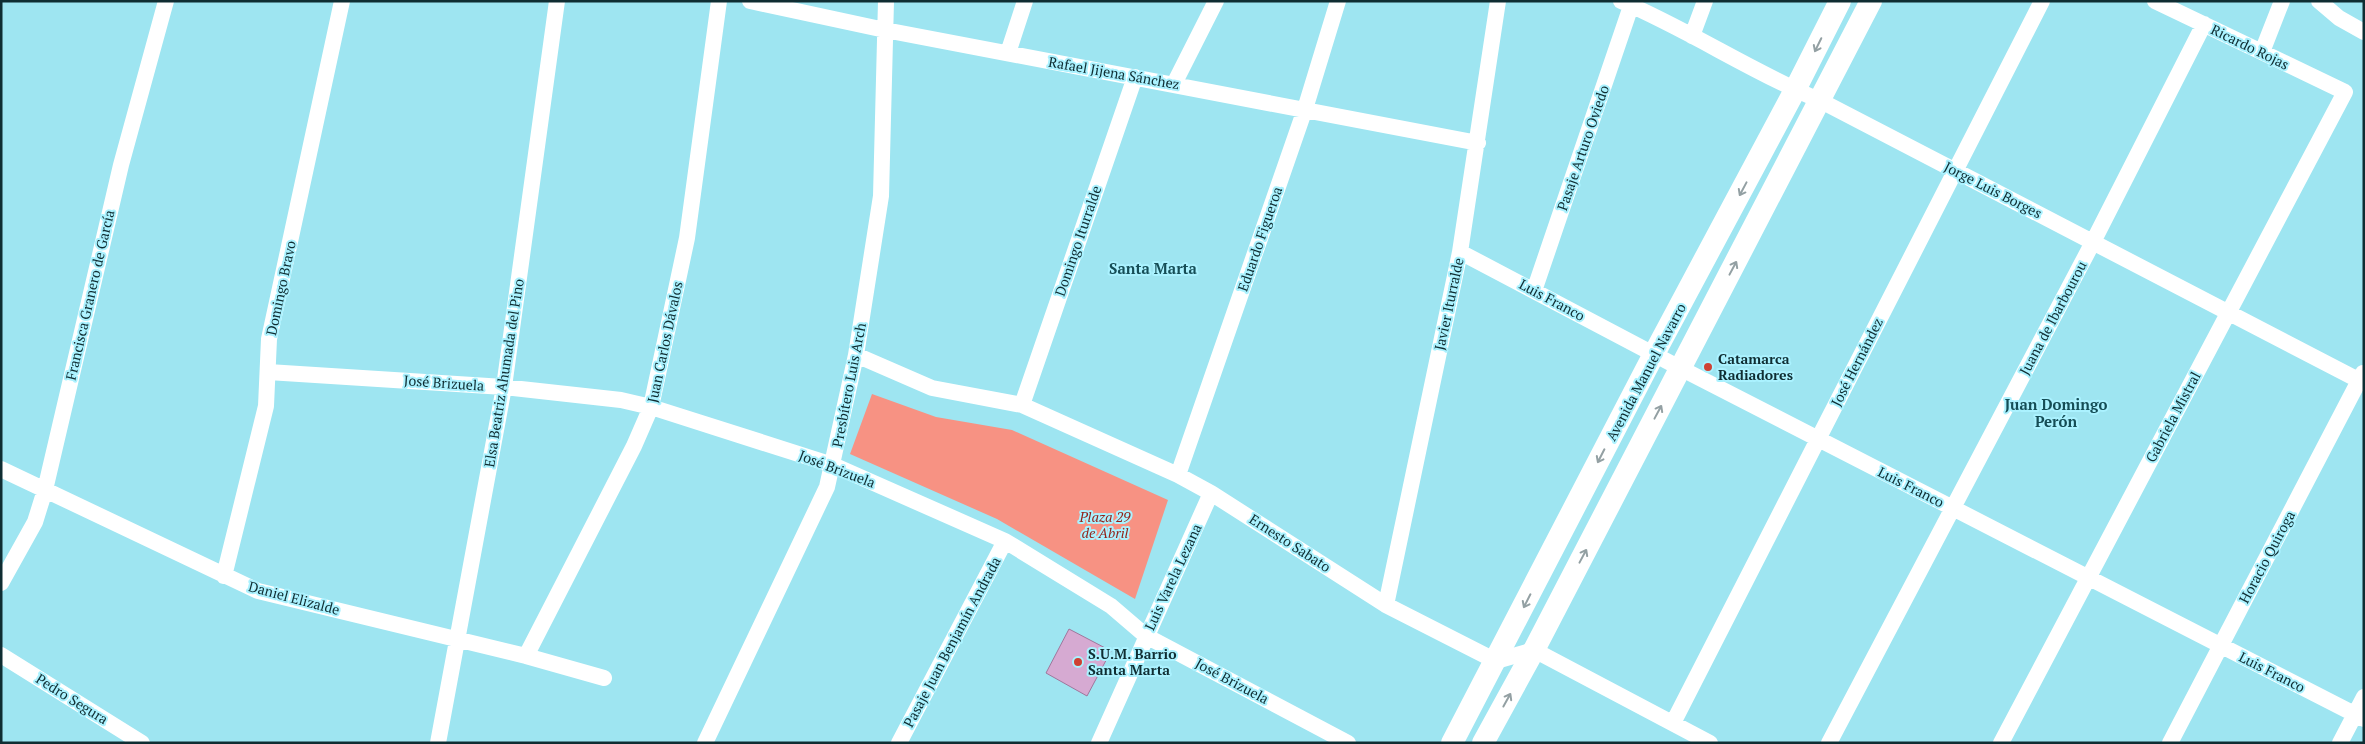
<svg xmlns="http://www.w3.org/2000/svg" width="2365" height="744" font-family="'PT Serif',serif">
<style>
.green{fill:#f79283}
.building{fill:#d6aad2;stroke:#9f779c}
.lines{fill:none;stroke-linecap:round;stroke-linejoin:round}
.street{stroke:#fff;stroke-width:16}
.secondary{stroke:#fff;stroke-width:22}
.oneway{stroke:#93a0a3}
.poi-dot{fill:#ce4133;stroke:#abf2ff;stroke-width:2}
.labels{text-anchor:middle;stroke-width:4;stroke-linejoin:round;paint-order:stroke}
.street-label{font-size:14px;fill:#0f2d32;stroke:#abf2ff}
.poi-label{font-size:14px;font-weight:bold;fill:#0f2d32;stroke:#abf2ff;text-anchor:start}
.park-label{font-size:14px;font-style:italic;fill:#931f16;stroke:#abf2ff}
.neighbourhood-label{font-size:15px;font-weight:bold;fill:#154d56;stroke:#abf2ff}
</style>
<rect width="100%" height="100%" fill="#9ee5f1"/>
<path class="green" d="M872,394L936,417L1012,430L1168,500L1135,599L997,519L850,454Z"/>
<path class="building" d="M1069,629L1111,651L1087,696L1046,673Z"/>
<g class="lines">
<path class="street" d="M750,1L885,30L1478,143
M1621,1C1689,30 1752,72 1821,101L2364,383
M2319,1L2339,18L2364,32
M1692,36L1705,1
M2262,52L2282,1
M1008,53L1025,1
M1174,84L1216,1
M1460,252L1680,368L2364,719
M1534,291L1631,6
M856,355L932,388L1022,405L1178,475L1211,493L1386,605L1496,661L1534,650L1710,743
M268,372L504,387L621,400L651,407L833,465L1005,541L1111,606L1146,636L1348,743
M1022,405L1135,77
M1,469L258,591L526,656L604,678
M1178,475L1305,109L1338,1
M224,576L266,406L269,339L342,1
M1,583L35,522L45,490L121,165L166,1
M1386,605L1460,252L1498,1
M1,655L142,743
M526,656L634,446L651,407L687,238L719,1
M1673,723L2042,1
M438,743L504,387L557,1
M705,743L827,487L856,355L881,196L886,1
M899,743L1005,541
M1099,743L1211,493
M1829,743L2093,242L2204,24
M2001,743L2345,92L2155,1
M2170,743L2363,373
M2340,743L2364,697"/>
<path class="secondary" d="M1452,743L1654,354L1795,90L1840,1
M1483,743L1534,650L1871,1"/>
</g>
<defs><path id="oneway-shaft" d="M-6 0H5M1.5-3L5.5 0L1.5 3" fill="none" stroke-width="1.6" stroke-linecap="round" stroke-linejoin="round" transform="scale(1.25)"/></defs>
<g class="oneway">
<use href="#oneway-shaft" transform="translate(1818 45) rotate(116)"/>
<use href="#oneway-shaft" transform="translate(1743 189) rotate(118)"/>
<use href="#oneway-shaft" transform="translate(1733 268) rotate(-62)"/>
<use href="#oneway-shaft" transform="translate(1658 412) rotate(-62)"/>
<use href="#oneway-shaft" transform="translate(1601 456) rotate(117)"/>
<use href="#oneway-shaft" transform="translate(1583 556) rotate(-62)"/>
<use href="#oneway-shaft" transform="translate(1527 601) rotate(117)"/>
<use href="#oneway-shaft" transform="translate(1507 700) rotate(-61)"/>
</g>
<g class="poi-dot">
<circle cx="1708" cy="367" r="5"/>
<circle cx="1078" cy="662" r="5"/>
</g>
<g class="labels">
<g class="street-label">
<text transform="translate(2250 47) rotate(26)" y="5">Ricardo Rojas</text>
<text transform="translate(1114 73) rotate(10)" y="5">Rafael Jijena Sánchez</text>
<text transform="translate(1583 148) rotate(-71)" y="5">Pasaje Arturo Oviedo</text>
<text transform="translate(1993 190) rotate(27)" y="5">Jorge Luis Borges</text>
<text transform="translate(1260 239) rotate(-71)" y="5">Eduardo Figueroa</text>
<text transform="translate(1078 241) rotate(-71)" y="5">Domingo Iturralde</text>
<text transform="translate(281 288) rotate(-78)" y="5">Domingo Bravo</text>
<text transform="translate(90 295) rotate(-77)" y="5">Francisca Granero de García</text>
<text transform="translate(1552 300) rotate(28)" y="5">Luis Franco</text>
<text transform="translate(1449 304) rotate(-78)" y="5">Javier Iturralde</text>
<text transform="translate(2053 318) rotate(-62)" y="5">Juana de Ibarbourou</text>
<text transform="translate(665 342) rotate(-78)" y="5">Juan Carlos Dávalos</text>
<text transform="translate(1857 362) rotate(-63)" y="5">José Hernández</text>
<text transform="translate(1646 372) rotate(-62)" y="5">Avenida Manuel Navarro</text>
<text transform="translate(504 373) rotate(-81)" y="5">Elsa Beatriz Ahumada del Pino</text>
<text transform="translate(444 383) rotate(4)" y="5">José Brizuela</text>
<text transform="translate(849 385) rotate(-79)" y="5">Presbítero Luis Arch</text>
<text transform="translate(2173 417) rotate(-62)" y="5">Gabriela Mistral</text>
<text transform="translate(837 469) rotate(21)" y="5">José Brizuela</text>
<text transform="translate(1911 487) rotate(27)" y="5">Luis Franco</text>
<text transform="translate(1290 543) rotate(33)" y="5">Ernesto Sabato</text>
<text transform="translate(2267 557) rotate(-62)" y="5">Horacio Quiroga</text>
<text transform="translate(1173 577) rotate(-65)" y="5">Luis Varela Lezana</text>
<text transform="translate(294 598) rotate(15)" y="5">Daniel Elizalde</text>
<text transform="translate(952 642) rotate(-62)" y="5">Pasaje Juan Benjamín Andrada</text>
<text transform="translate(2272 672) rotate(27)" y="5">Luis Franco</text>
<text transform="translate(1232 681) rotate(28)" y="5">José Brizuela</text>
<text transform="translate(72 699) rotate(32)" y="5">Pedro Segura</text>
</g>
<g class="poi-label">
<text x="1718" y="364">Catamarca<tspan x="1718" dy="16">Radiadores</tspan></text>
<text x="1088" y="659">S.U.M. Barrio<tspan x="1088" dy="16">Santa Marta</tspan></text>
</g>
<g class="park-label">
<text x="1105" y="522">Plaza 29<tspan x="1105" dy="16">de Abril</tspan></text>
</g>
<g class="neighbourhood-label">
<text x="1153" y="274">Santa Marta</text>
<text x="2056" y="410">Juan Domingo<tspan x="2056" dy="17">Perón</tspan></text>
</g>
</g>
<rect width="2365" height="744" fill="none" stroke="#0f2d32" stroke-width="5"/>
</svg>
